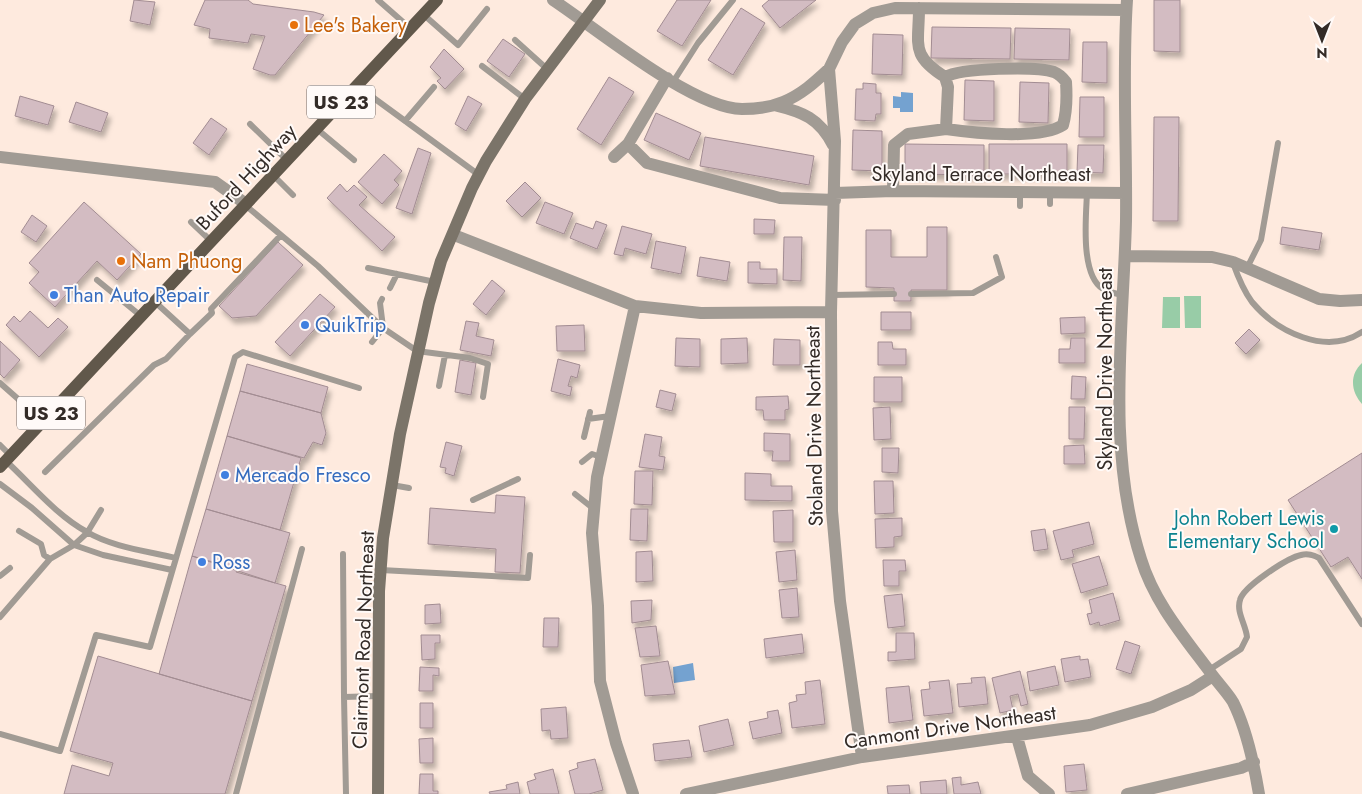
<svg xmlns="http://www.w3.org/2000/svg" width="1362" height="794" font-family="Jost,sans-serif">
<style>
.green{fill:#98cca7}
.water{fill:#74a2d0}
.building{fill:#d3bcc2;stroke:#a28c92;filter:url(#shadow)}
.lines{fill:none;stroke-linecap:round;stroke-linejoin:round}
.service{stroke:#a19b94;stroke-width:6}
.minor{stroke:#a19b94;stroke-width:12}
.secondary{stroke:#7b7469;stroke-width:12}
.primary{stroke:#61584b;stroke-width:12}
.food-dot{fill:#e8710a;stroke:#fffaf8;stroke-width:2}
.shop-dot{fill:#3f7fe0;stroke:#fffaf8;stroke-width:2}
.culture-dot{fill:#0f9aa8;stroke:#fffaf8;stroke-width:2}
.labels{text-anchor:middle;stroke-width:4;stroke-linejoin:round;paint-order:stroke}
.shield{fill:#fffaf8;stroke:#706966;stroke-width:1}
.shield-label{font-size:19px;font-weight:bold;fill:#332b27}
.food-label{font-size:20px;fill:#c56008;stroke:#fffaf8;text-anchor:start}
.street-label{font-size:20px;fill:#332b27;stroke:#fffaf8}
.shop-label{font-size:20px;fill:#366cbe;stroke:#fffaf8;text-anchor:start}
.culture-label{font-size:20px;fill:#0d838f;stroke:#fffaf8;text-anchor:end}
</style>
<defs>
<filter id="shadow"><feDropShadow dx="3" dy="5.5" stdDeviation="2.5" flood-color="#0004"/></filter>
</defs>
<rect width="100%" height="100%" fill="#feeade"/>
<path class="green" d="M1184,296H1201V328H1185Z
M1163,297H1180V328H1162Z
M1362,363V404C1351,392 1349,375 1362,363Z"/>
<path class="water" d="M901,92L913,93V112H900V108H893V96L901,97Z
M693,663L695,680L674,683L673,667Z"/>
<path class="building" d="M134,0L155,2L150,25L130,21Z
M205,0H248L253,4L314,12L324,15L275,75H270L253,69L265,36L251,34L248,43L209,38L210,29L194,25Z
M677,0H711L682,46L657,31Z
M769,0H816L780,28L762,6Z
M1154,0H1180V52L1154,51Z
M741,8L765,23L733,75L708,60Z
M932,27L1011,28L1010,59L931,58Z
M1015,28L1070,29L1069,60L1014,59Z
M873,34L903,35L902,75L872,74Z
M503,39L525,54L509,77L487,61Z
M1083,42H1107V83L1082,82Z
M444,49L464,69L445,89L437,81L441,78L430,67Z
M609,77L634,92L601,145L577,129Z
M965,80L994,81V121L964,120Z
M1020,82L1049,83L1048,123L1019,122Z
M863,83L876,84V93H881V114H876L875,121L855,120L856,89H863Z
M20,96L54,106L48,125L15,116Z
M468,96L482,104L466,131L455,124Z
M1080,97H1104V137H1079Z
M76,102L108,113L101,132L69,122Z
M656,113L701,133L689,160L644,140Z
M1154,117H1179L1178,221H1153Z
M211,118L227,129L209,155L193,143Z
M853,130L882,131V171L852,170Z
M705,137L814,156L809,185L700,166Z
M905,144L984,145V175L905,174Z
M989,144H1067V174H989Z
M1078,145H1104L1103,173L1077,172Z
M418,148L431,153L412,214L396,208Z
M384,154L402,171L394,180L399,185L382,204L358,182Z
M525,182L541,198L522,217L506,201Z
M340,184L347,192L354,185L367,197L359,205L395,237L382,251L327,198Z
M84,202L141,254L117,280L97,261L55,307L29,283L39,272L29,263Z
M545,202L573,213L564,234L536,223Z
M32,215L47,226L36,242L21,232Z
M754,219L775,220L774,234H754Z
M596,221L607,225L597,249L570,238L576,223L593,229Z
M622,226L652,234L646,254L625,248L623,256L614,254Z
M927,227H947V290H911V301H894V288L866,287V230H891V257H927Z
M1282,227L1322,233L1319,250L1280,244Z
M784,237H802L801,281L783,280Z
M656,241L686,247L681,274L651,268Z
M278,242L303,265L256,316L232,318L219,306Z
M700,257L730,262L727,281L697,276Z
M748,262H760V269H777V284L748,283Z
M492,280L505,291L486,315L473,304Z
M320,294L335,307L290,356L275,342Z
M30,311L48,328L58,318L68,327L39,357L6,325L14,316L20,322Z
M881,312H911V330H881Z
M1085,317V333L1061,334L1060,318Z
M466,321L479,323L476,336L494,340L491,356L460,350Z
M584,325L585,351H557L556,326Z
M1249,329L1260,340L1246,354L1235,343Z
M676,338L700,339V367L675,366Z
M747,338L748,363L721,364V339Z
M1071,338H1085V363H1059V349H1070Z
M774,339L800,340V365H773Z
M0,341L20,360L4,378L0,374Z
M878,342H892L893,349H906V365H878Z
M558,359L580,365L577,378L571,376L568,386L572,387L570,396L551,391Z
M460,360L476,363L471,395L455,392Z
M247,364L328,387L321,413L240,391Z
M1072,376L1086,377L1085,399H1071Z
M874,377H902V402H874Z
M660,390L676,394L672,411L656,407Z
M240,391L321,413L326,433L322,445L313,442L304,458L227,436Z
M788,396L789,409L785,410V420H764L763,410H756V397Z
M890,407L891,439L874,440L873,408Z
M1069,407H1085L1084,439H1069Z
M764,433L790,434V461H772L773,451H764Z
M645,434L662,437L659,456L665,457L663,470L639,467Z
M227,436L301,458L280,530L206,509Z
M446,442L462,446L454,476L445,473L446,468L440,467Z
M1084,445L1085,464H1064V446Z
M882,448H899L898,473L882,472Z
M1362,453V579L1348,557L1331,567L1288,500Z
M635,471H653L652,505L634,504Z
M745,473L771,474V486H792V501L745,500Z
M874,481H893L894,513L875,514Z
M496,495L525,497L520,573L495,572L496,549L428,544L430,508L495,513Z
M206,509L290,533L275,583L192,556Z
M631,509H648L647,541L630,540Z
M793,510V542H774L773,511Z
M902,518V536L894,537V547L876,548L875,519Z
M1089,522L1094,544L1072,550L1074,557L1061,560L1053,531Z
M1045,529L1048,549L1034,551L1031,531Z
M795,550L797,580L779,582L776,552Z
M652,551L653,581L636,582V552Z
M192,556L237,569L236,572L286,586L252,701L159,674Z
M1099,556L1108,585L1081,593L1072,564Z
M883,560H905L906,571H899V586H884Z
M797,588L799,617L782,618L779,590Z
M1113,593L1120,620L1100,626L1099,622L1090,625L1087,614L1092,613L1089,600Z
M902,594L905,626L888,628L884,596Z
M652,600L651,620L632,623L631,601Z
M440,604L441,623L425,624V605Z
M544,618H559L558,647H543Z
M656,626L660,656L640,657L635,628Z
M896,633H914L915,659L888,661V652H896Z
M802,634L804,653L766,658L764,639Z
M421,635H440V643H435V659L422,660Z
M1125,641L1140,646L1131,674L1116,669Z
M98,656L252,701L225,794H64L72,765L109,776L113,763L70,751Z
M1080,656V660L1088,659L1091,677L1065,682L1061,659Z
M668,661L675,694L645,696L641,665Z
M1055,666L1059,685L1030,691L1027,672Z
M420,667L439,668V676L433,675V691H419Z
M1020,671L1028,704L1021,706L1018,694L1010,696L1013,710L1000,713L992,678Z
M985,677L988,704L959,707L957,684L972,683L971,678Z
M820,680L825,724L792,728L789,703L797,701L796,695L806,694L805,682Z
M949,680L953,713L924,716L921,690L930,689L929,682Z
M909,686L913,720L889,723L886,688Z
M420,703H433V728H420Z
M566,707L568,738L551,739L550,730L542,731L541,709Z
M778,710L782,733L753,739L749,722L768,718L767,712Z
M728,719L734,745L704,752L699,726Z
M433,738V763H420L419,739Z
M689,740L692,757L655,761L653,744Z
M595,759L603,790L589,794H575L569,771L578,768L577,763Z
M1084,764L1087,790L1066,792L1064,766Z
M553,769L559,794H530L527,782L536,779L534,774Z
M420,774H433V791H438V794H419Z
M961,777V785L978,782L981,794H954L952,778Z
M946,780L947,794H921L920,782Z
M518,782L520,794H490L489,792L507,789L506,785Z
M909,785L910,794H888L887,786Z"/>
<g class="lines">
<path class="service" d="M378,0L411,29
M424,15L458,45L487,9
M515,40L546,68
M482,66L525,99
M673,82L698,43L733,0
M356,85L479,175
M405,121L434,87
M250,124L287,160
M317,129L354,160
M273,175L293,195
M1020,193V206
M1050,193V204
M1087,193C1086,217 1080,275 1103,289C1107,292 1116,293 1121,295
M245,205L318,266L383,328
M191,222L211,241
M1233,263C1238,277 1243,290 1252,302C1277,332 1326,356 1362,332
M368,268L435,282
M1247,268L1261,240L1278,143
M97,280L141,316
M390,288L397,274
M911,294L973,293L1002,277L996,257
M831,295L894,294
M382,299L380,303L383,327
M190,334L212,313L211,309L281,235
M372,342L383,328L417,351L470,358L488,364L483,397
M0,383L43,421
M439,386L445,355
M588,419L610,416
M584,437L590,412
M0,445L11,456
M6,461C32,485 56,515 87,532C112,547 147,551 176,558
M582,462L592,454L601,457
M45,472L154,365L166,359L190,334L155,302
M0,484L32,508L74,545L103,555L172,570
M392,485L409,488
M575,494L594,509
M473,500L518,479
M19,531L41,544L44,555L50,559
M343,554L344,697L378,696
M381,570L528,578L530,555
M0,576L10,568
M0,617L50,559L74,545L87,533L101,510
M1209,670L1241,649L1247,637C1246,625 1236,612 1240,600C1243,587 1287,558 1301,555C1308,553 1313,555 1319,558L1362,624
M344,697L346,794
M0,734L60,751L96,635L150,647L235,357L243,352L359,388
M236,794L302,549"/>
<path class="minor" d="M553,0C597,29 692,108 742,109C755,109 771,107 783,102C801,95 815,82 829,69
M1127,0C1122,73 1127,147 1126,221C1123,334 1106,450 1141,559C1154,602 1184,637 1210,672C1217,682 1227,692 1233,702C1247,730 1254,764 1259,794
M945,77C961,68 1036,66 1054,72C1059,74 1063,78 1066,82C1067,97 1067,111 1063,125C1040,140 974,133 946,129
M667,78L628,144L647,163L780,198L835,200
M774,105C803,112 819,118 833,145
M0,157L215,182L246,204
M614,157L628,144
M893,191L894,145L908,134L946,129L948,87L945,77C910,55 919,45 919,8
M835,193L893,191L1126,193
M454,235L635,306L701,313L831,312
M1125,256L1212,257L1233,262L1319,299L1340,301L1362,300
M1017,737L1028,776L1049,794
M862,757L840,601L832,511L831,312L835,141L829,69L842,42L855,24L873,13L895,8L1126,10
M633,794L616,743L600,681L598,606L592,533L597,477L635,306
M686,794L862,757L1090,725L1152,707L1191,690L1213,676
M1127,794L1241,768L1254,762"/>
<path class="secondary" d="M378,794L379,591L383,538L400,434L429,303L441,261L472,188L486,161L525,99L600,0"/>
<path class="primary" d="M0,467L437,0"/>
</g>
<g class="food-dot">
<circle cx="294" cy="25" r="5"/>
<circle cx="121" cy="261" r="5"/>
</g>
<g class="shop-dot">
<circle cx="54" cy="295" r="5"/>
<circle cx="305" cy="325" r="5"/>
<circle cx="225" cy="475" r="5"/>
<circle cx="202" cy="562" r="5"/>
</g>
<circle class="culture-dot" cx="1334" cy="529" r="5"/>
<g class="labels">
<g class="shield">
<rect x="307" y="85.5" width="68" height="33" rx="4"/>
<rect x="17" y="396.5" width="68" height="33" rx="4"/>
</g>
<g class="shield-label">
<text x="341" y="109">US 23</text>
<text x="51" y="420">US 23</text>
</g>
<g class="food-label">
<text x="304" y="32">Lee's Bakery</text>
<text x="131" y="268">Nam Phuong</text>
</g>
<g class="street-label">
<text x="981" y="181">Skyland Terrace Northeast</text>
<text transform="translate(246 177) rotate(-47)" y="7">Buford Highway</text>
<text transform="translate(1105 369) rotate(-90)" y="7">Skyland Drive Northeast</text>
<text transform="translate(814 426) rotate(-91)" y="7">Stoland Drive Northeast</text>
<text transform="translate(363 640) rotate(-88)" y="7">Clairmont Road Northeast</text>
<text transform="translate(950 727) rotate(-8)" y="7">Canmont Drive Northeast</text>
</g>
<g class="shop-label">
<text x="64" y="302">Than Auto Repair</text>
<text x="315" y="332">QuikTrip</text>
<text x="235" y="482">Mercado Fresco</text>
<text x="212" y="569">Ross</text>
</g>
<g class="culture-label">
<text x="1324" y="525">John Robert Lewis<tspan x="1324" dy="23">Elementary School</tspan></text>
</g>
</g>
<g transform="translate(1322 40) rotate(180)" stroke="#fffaf8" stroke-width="4" paint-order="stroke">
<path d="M0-4L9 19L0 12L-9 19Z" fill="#332b27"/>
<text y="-8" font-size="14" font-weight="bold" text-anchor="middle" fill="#332b27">N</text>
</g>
</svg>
